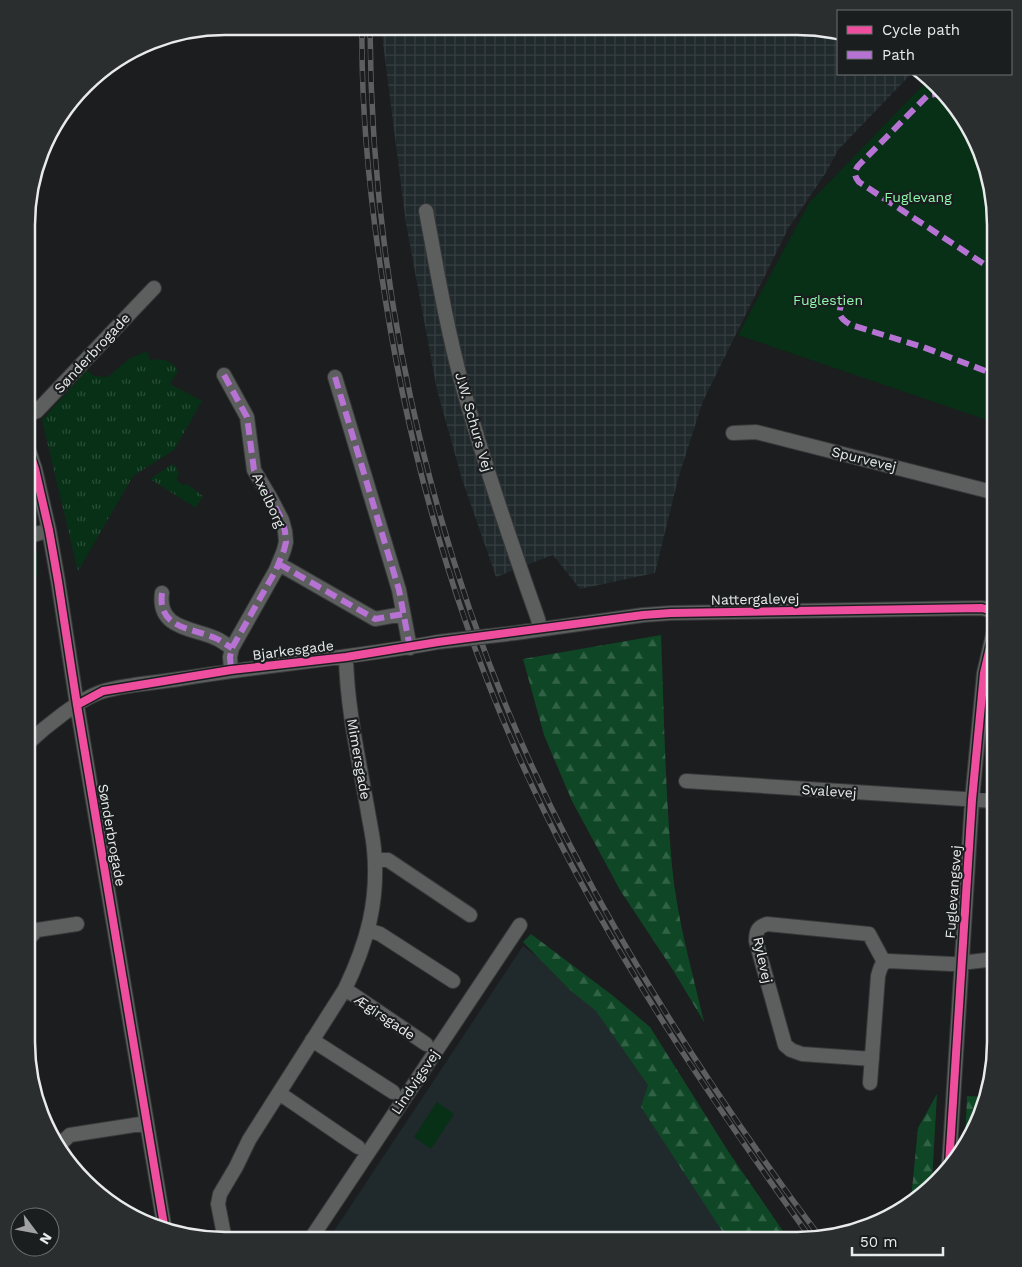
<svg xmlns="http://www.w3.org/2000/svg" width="1022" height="1267" font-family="'Work Sans',sans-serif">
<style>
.built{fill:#20292c}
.industrial{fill:url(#industrial-grid)}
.green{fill:#073017}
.forest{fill:url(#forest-firs)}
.park{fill:url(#park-tufts)}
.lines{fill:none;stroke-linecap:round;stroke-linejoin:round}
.minor-casing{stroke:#373839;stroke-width:16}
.minor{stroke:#5d5e5e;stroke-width:14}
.rail-casing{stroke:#5d5e5f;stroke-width:5.5}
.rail{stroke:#1b1e1f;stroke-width:4;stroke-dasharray:11;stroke-linecap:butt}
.minor-bridge-casing{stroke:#373839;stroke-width:16;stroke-linecap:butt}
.minor-bridge{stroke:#5d5e5e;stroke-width:14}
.quiet{stroke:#b673d3;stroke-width:6;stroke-dasharray:12 6;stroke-linecap:butt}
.cycleway-casing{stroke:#1b1e1f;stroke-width:11}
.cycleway{stroke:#ef4d9e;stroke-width:8}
.labels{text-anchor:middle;stroke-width:4.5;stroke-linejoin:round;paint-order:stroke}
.park-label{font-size:14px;fill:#8ff9ac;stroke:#1b1e1f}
.street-label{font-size:14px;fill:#e8eaeb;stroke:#1b1e1f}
.rim{fill:none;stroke:#e8eaeb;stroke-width:2.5}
</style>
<defs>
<pattern id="industrial-grid" width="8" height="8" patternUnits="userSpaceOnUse" patternTransform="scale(1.25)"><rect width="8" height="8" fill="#20292c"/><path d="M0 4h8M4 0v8" fill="none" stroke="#363e40"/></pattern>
<pattern id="forest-firs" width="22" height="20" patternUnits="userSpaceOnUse" patternTransform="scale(1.25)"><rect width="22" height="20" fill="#0f4726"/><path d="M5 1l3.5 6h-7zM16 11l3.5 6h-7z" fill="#326246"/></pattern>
<pattern id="park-tufts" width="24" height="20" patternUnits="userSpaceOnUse" patternTransform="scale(1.25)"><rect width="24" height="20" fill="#073017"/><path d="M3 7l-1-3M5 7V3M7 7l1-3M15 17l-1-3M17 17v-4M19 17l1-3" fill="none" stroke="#2b4e39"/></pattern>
</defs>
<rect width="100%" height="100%" fill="#1c1d1e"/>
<path class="built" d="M523,946L604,1006L748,1240H335L330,1237Z"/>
<path class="industrial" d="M381,27L823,28L838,34V74H911L838,150L827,171L789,227L703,401L678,479L655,573L580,589L553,555L496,577L462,479L437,390L406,224Z"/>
<path class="green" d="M927,81L969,126L989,174L996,225V423L738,335L809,203Z
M35,544L37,555V575L33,578L27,576V551Z
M437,1102L454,1114L431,1149L414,1137Z"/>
<path class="forest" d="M661,635C664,712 665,789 672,866C677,919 692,970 704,1022L673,970L620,890L572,801L544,735L523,659Z
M531,934L612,995L650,1027L728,1151L789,1240H728L641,1107L648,1085L596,1011L570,990L523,942Z
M937,1094L932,1181L911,1200L918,1128Z
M967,1096L987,1097L985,1106L965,1146Z"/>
<path class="park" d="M147,351L150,360C162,359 171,359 178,371L170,384L202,401L174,450L133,476L78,571L42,420L87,370L94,376L108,377L129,359Z
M172,464L176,467L179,474L177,477L178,482L184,485L187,484L203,496L196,508L150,479Z"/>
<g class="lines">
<defs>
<path id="minor" d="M426,211C437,270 447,330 463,388C485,466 511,543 538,619L540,629
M224,375L247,417L254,470L270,497L282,520L285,531L286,542L284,550L276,570L232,648L230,657L231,670
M335,377L399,590L410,648
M28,415L37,411L154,288
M733,433L756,432L996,493
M27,445L35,469L49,530L58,581L77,705L165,1231
M27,540L33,535L49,530
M279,564L375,619L403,614
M162,593C157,629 193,628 215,638C221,640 226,645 232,648
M515,633L643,615L671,613L982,608L996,612
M27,744C45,727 80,698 104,691C128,684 155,683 179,679C265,665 353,658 438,642
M686,781L995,801
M375,860H388L470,915
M368,930L380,934L453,981
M26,941L37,930L77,924
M345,989L426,1044
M312,1040L393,1092
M872,1059L802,1054L791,1050L785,1045L756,941C756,930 758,927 767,924L869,934L884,962
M870,1083L878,976C880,969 881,963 888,961L952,964L995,959
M279,1093L358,1147
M58,1146L70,1135L147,1123
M949,1165L972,800L984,673L996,622
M225,1240L218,1204L220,1194L236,1167L249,1140L345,989C367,943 379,901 374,849C373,837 370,824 368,812C359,760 347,709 346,657
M310,1240L520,925"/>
</defs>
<use href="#minor" class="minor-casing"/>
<use href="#minor" class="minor"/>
<defs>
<path id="rail" d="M362,27C361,108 369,190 381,271C408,458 462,643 545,813C619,964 714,1104 812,1240
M370,27C371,310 442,596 571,847C642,984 728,1114 820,1237"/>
</defs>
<use href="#rail" class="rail-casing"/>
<use href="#rail" class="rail"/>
<defs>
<path id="minor-bridge" d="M438,642L515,633"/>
</defs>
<use href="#minor-bridge" class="minor-bridge-casing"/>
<use href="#minor-bridge" class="minor-bridge"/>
<path class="quiet" d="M943,98L936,94L928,95L858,166C854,172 854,176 859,182L996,272
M844,299C837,313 838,317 851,325L923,347L996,375
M224,375L247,417L254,470L270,497L282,520L285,531L286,542L284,550L276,570L232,648L230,657L231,670
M335,377L399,590L410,648
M279,564L375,619L403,614
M162,593C157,629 193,628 215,638C221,640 226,645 232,648"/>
<defs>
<path id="cycleway" d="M27,445L35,469L49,530L58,581L77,705L165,1231
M77,705L103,691L231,670L346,657L438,642L643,615L671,613L982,608L996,612
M949,1165L972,800L984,673L996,622"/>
</defs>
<use href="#cycleway" class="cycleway-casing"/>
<use href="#cycleway" class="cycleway"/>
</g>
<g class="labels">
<g class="park-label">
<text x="918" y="202">Fuglevang</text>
<text x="828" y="305">Fuglestien</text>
</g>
<g class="street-label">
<text transform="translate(92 353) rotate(-47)" y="5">Sønderbrogade</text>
<text transform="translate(474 422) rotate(74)" y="5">J.W. Schurs Vej</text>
<text transform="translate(864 459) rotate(14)" y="5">Spurvevej</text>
<text transform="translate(269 500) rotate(65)" y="5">Axelborg</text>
<text transform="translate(755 599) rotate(-1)" y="5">Nattergalevej</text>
<text transform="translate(293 650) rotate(-7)" y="5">Bjarkesgade</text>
<text transform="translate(359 759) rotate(80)" y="5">Mimersgade</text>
<text transform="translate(829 791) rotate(4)" y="5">Svalevej</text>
<text transform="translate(112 835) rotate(80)" y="5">Sønderbrogade</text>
<text transform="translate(953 892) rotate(-86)" y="5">Fuglevangsvej</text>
<text transform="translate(763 960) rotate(78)" y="5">Rylevej</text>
<text transform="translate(385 1017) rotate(34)" y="5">Ægirsgade</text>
<text transform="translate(415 1082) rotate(-56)" y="5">Lindvigsvej</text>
</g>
</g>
<path d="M0 0H1022V1267H0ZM225 35H797A190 190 0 0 1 987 225V1042A190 190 0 0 1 797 1232H225A190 190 0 0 1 35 1042V225A190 190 0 0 1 225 35Z" fill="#2b2e2f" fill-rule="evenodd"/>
<path class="rim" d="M225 35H797A190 190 0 0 1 987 225V1042A190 190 0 0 1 797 1232H225A190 190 0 0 1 35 1042V225A190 190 0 0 1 225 35Z"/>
<rect x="837" y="10" width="175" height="65" fill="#1b1e1f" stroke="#6d7071"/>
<rect x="847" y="26" width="25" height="8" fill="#ef4d9e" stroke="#6d7071"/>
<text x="882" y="35" font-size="15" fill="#e8eaeb">Cycle path</text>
<rect x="847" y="51" width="25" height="8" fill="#b673d3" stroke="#6d7071"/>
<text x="882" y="60" font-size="15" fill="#e8eaeb">Path</text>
<g transform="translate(35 1232) rotate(122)"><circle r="24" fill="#1b1e1f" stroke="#6d7071"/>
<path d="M0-4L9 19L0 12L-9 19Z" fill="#a1a2a3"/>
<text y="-8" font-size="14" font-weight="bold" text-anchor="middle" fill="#e8eaeb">N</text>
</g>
<path d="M852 1247v8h91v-8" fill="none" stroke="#e8eaeb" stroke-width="2.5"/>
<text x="860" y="1247" font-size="15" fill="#e8eaeb" stroke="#1b1e1f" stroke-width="4" paint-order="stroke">50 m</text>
</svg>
